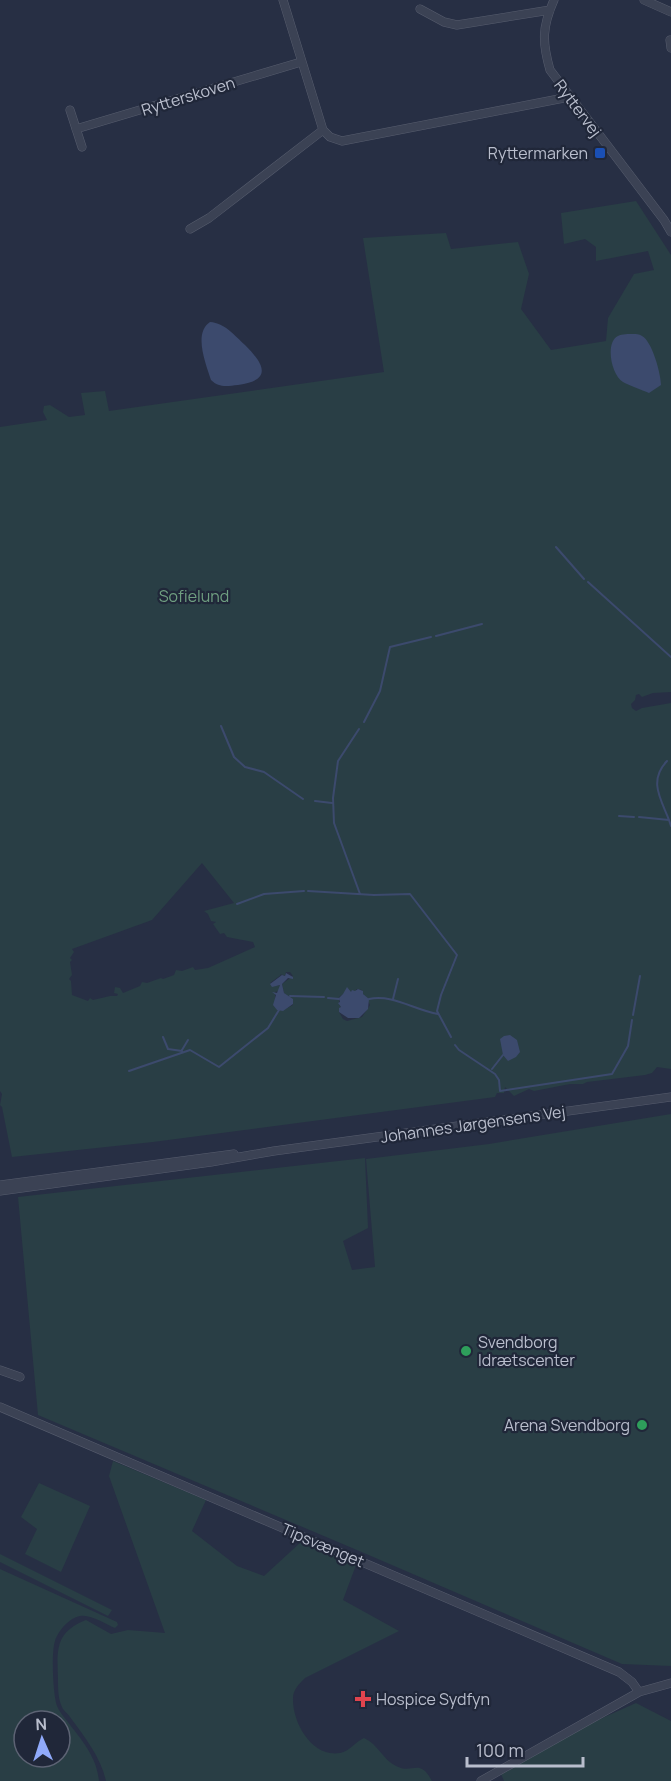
<svg xmlns="http://www.w3.org/2000/svg" width="671" height="1781" font-family="Manrope,sans-serif">
<style>
.green{fill:#293e45;fill-rule:evenodd}
.water{fill:#3c4a6d}
.lines{fill:none;stroke-linecap:round;stroke-linejoin:round}
.stream{stroke:#3c4a6d;stroke-width:2}
.minor-casing{stroke:#575d6e;stroke-width:9}
.minor{stroke:#3b4254;stroke-width:8}
.transit-dot{fill:#1a4fb4;stroke:#202739;stroke-width:2}
.leisure-dot{fill:#2e9e5b;stroke:#202739;stroke-width:2}
.health-dot{fill:#e0444e;stroke:#202739;stroke-width:2}
.labels{text-anchor:middle;stroke-width:4.5;stroke-linejoin:round;paint-order:stroke}
.street-label{font-size:16px;fill:#b9becd;stroke:#202739}
.poi-label{font-size:16px;fill:#b9becd;stroke:#202739;text-anchor:end}
.park-label{font-size:16px;fill:#6f9f81;stroke:#202739}
</style>
<rect width="100%" height="100%" fill="#272f44"/>
<path class="green" d="M636,201L671,255V692L653,693L642,697L639,694L636,695L635,700L631,704L632,708L636,711L642,708L671,703V1069L657,1067L652,1073L645,1075L587,1082L583,1084H570L534,1091L529,1089L514,1096L505,1087L504,1093H497L495,1097L153,1142L12,1157L2,1107L0,1105L2,1094L0,1091V427L47,420L43,412L44,406L50,405L69,417L85,415L81,393L105,391L109,411L384,372L363,238L446,233L451,249L518,242L529,274L521,309L551,350L606,341L608,318L634,274L654,270L648,251L596,261V247L585,239L564,244L561,213ZM202,863L234,903L204,911L208,914L211,921L216,922L213,924L220,934L224,933L227,937L253,942L255,947L208,968L195,970L193,967L182,971L176,970L174,975L163,979L161,978L147,983L142,982L140,986L123,993L120,988L115,987L114,993L118,994L117,996H110L93,1000L90,998L88,1001L72,995L71,981L69,979L72,975L70,962L72,960L70,958L74,952L72,949L152,920ZM286,972H290L293,976L282,984L284,993L291,999L293,1005L283,1010H277L275,1002V992L279,991L280,985L276,986L270,983L281,975L280,974L285,976ZM356,989L362,990C362,994 368,1001 370,1005L362,1017L347,1021L343,1019L339,1012L341,1007L339,1005V997L345,993L356,991Z
M671,1114V1666L622,1664L364,1553L38,1415L18,1197L365,1158L368,1228L343,1241L352,1270L375,1267L366,1159L489,1144Z
M113,1461L206,1500L192,1531L237,1566L264,1576L301,1542L356,1565L343,1600L399,1631L305,1678C299,1684 293,1690 293,1698C292,1722 312,1758 340,1753C350,1751 355,1742 364,1738C378,1744 383,1760 396,1766C413,1775 419,1757 432,1781H106C101,1758 85,1737 70,1717C68,1714 63,1710 62,1707C58,1699 58,1688 58,1679C57,1650 55,1632 86,1620L111,1634L128,1630L165,1633L109,1476Z
M39,1483L90,1506L61,1572L25,1554L37,1529L21,1517Z
M0,1554L112,1610L108,1616L0,1562Z
M0,1569L117,1622L118,1625L115,1628C105,1624 91,1614 80,1616C69,1618 58,1631 55,1641C51,1653 53,1695 57,1706C59,1711 63,1716 67,1721C81,1739 97,1757 99,1781H0ZM24,1721H60V1757H24Z
M636,1703L671,1721V1781H504L501,1774L580,1728Z"/>
<path class="water" d="M210,322C225,323 235,336 245,345C264,364 273,380 238,385C227,386 219,388 211,380C206,364 193,333 210,322Z
M633,334C636,334 639,334 642,336C652,341 661,374 661,385L649,393C642,390 628,385 623,382C611,375 605,342 618,336C622,334 629,334 633,334Z
M286,973L293,977V979L288,978L282,984L284,993L293,999V1004L283,1011L277,1010L273,1005L276,995L272,992L277,993L280,985L272,987L270,984L282,975L285,976Z
M347,987L351,992L352,990L355,991L358,989L363,991V994L369,999L368,1009L359,1018H348L339,1012V1008L341,1007L338,1003L340,1002L339,998L343,994Z
M510,1035L517,1040L520,1052L516,1057L508,1061L503,1055L500,1039L504,1036Z"/>
<g class="lines">
<path class="stream" d="M556,547L584,579
M588,582L671,657
M436,636L482,624
M364,722L380,691L390,647L431,637
M221,726L234,757L245,767L264,772L303,799
M359,729L338,761L333,798L334,823L360,894
M667,761C648,781 661,799 669,820
M315,801L332,803
M619,816L634,817
M639,817L669,820L671,826
M308,891L374,895L410,894L457,955L441,995L437,1011L451,1037
M237,904L264,894L304,891
M290,996L324,997
M328,998L339,999
M369,999C393,994 414,1010 438,1014
M393,999L398,979
M633,1015L640,976
M163,1037L168,1049L182,1051
M455,1045L459,1050L495,1074L499,1080L500,1091L612,1074L628,1046L632,1020
M182,1050L188,1040
M492,1069L503,1055
M129,1071L190,1050L219,1067L268,1028L279,1010"/>
<defs>
<path id="minor" d="M283,0L323,130L330,137L342,141L569,97
M554,0C542,27 542,42 550,70L664,220L671,232
M644,0L671,12
M420,9L444,22L457,25L550,10
M670,40L671,48
M70,110L82,147
M76,129L301,62
M190,229L209,218L323,130
M0,1185L234,1154
M0,1191L211,1162L274,1151L671,1097
M0,1370L20,1377
M0,1407L619,1672L632,1682L639,1692
M481,1781L639,1692L671,1683"/>
</defs>
<use href="#minor" class="minor-casing"/>
<use href="#minor" class="minor"/>
</g>
<rect class="transit-dot" x="594" y="147" width="12" height="12" rx="3"/>
<g class="leisure-dot">
<circle cx="466" cy="1351" r="6"/>
<circle cx="642" cy="1425" r="6"/>
</g>
<path class="health-dot" d="M360 1690h6v6h6v6h-6v6h-6v-6h-6v-6h6z"/>
<g class="labels">
<g class="street-label">
<text transform="translate(188 96) rotate(-17)" y="6">Rytterskoven</text>
<text transform="translate(578 108) rotate(53)" y="6">Ryttervej</text>
<text transform="translate(473 1124) rotate(-8)" y="6">Johannes Jørgensens Vej</text>
<text transform="translate(323 1545) rotate(23)" y="6">Tipsvænget</text>
</g>
<g class="poi-label">
<text x="588" y="159">Ryttermarken</text>
<text x="478" y="1348" text-anchor="start">Svendborg<tspan x="478" dy="18">Idrætscenter</tspan></text>
<text x="630" y="1431">Arena Svendborg</text>
<text x="376" y="1705" text-anchor="start">Hospice Sydfyn</text>
</g>
<g class="park-label">
<text x="194" y="602">Sofielund</text>
</g>
</g>
<g transform="translate(42 1739) rotate(357)"><circle r="28" fill="#202739" stroke="#5d6374" stroke-width="1.5"/>
<path d="M0-4.5L10 22L0 15L-10 22Z" fill="#90aafb"/>
<text y="-9" font-size="16" font-weight="bold" text-anchor="middle" fill="#b9becd">N</text>
</g>
<path d="M467 1757v9h116v-9" fill="none" stroke="#b9becd" stroke-width="3"/>
<text x="476" y="1757" font-size="18" fill="#b9becd" stroke="#202739" stroke-width="4.5" paint-order="stroke">100 m</text>
</svg>
